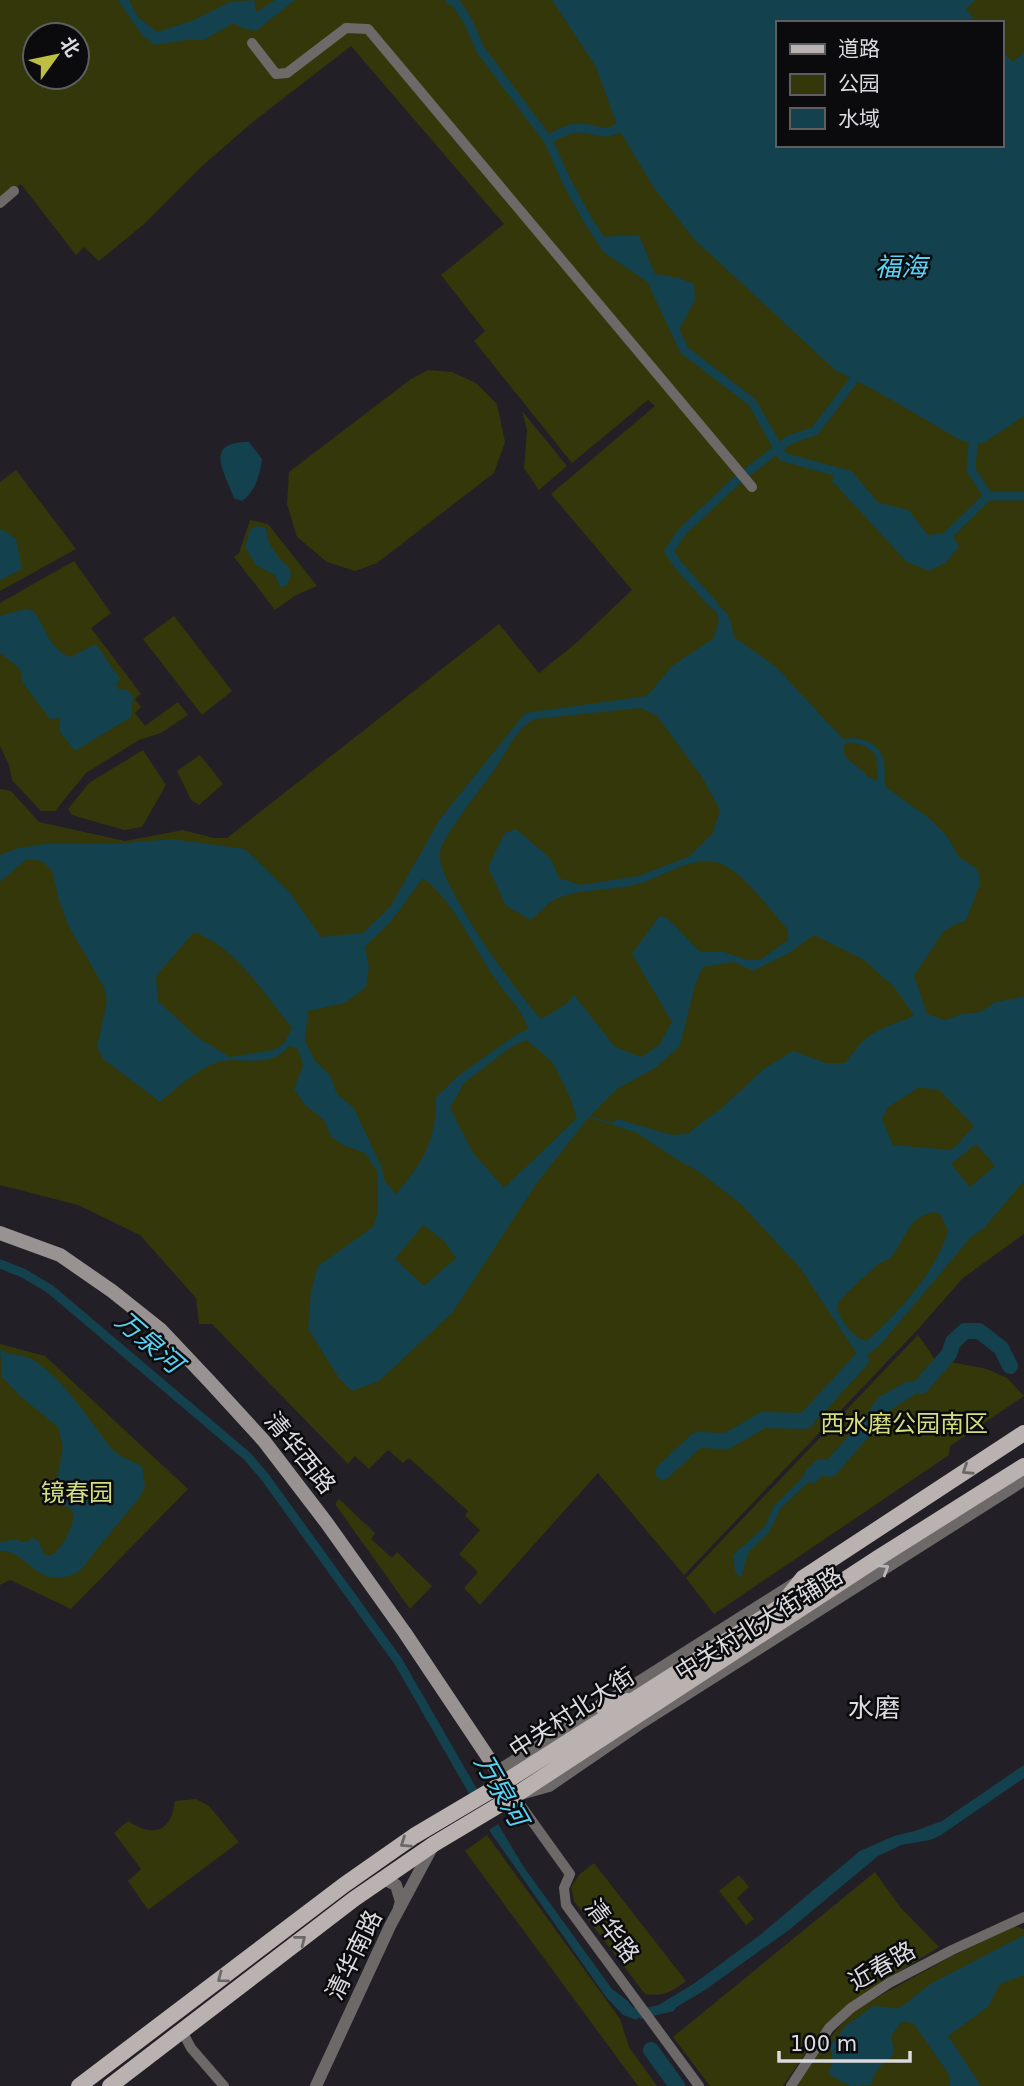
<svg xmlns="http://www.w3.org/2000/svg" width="1024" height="2086" font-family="'DejaVu Sans','Noto Sans SC',sans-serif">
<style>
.green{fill:#333709;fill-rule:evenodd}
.water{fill:#13424e;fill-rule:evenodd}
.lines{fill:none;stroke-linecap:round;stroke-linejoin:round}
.canal{stroke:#13424e;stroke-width:9}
.river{stroke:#13424e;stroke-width:16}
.minor{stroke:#6d6969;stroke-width:10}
.tertiary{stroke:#6d6969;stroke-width:12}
.secondary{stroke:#999292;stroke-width:14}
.primary{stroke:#bab2b1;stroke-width:16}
.oneway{stroke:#6b6767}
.oneway2{stroke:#bab8bb}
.labels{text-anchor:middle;stroke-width:5;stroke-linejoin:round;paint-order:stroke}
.park-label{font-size:24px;fill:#d3de7f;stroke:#0b0b0d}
.street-label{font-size:24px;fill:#dbdade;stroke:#0b0b0d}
.water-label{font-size:26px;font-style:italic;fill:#54d3f5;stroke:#0b0b0d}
.neighbourhood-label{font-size:26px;fill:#dbdade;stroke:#0b0b0d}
</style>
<rect width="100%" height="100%" fill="#222026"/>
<path class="green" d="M0,0H1024V1234L963,1278L920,1327L684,1575L598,1473L480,1605L464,1588L478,1572L459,1554L480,1530L465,1516L468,1511L409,1458L403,1463L388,1450L369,1469L355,1456L348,1464L212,1324H199L196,1298L140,1235L78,1205L0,1185V789L11,791L39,822L125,841L183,830L214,838H227L499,624L539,673L575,644L632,590L551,494L655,406L648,400L572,463L474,341L485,331L441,275L504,224L351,46L254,121L202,166L143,225L99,261L84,247L76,255L21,184L0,201ZM777,23H1001V145H777ZM35,35H77V77H35Z
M428,370L452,372L476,383L497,404L505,442L494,473L377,563L355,571L327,562L297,537L287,504L289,472L411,379Z
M522,411L567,466L539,490L524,468L527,430Z
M16,470L76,549L0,591V482Z
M250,520L268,524L317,586L296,595L275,610L234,557L239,553Z
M74,561L111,613L91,628L141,694L135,699L141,707L135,713L145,726L178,702L188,715L161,733L139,740L86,773L55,811H41L12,780L9,765L0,746V603Z
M174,616L232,691L202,715L143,639Z
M143,750L166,785L142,827L124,830L72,815L68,809L89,783Z
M200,755L223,784L199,805L191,800L177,771Z
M918,1335L935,1359L987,1369L1007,1378L1024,1396L950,1446L949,1455L714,1614L686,1578Z
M0,1344L45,1356L188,1489L71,1609L10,1580L0,1585Z
M339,1499L375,1533L371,1539L392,1558L397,1552L432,1586L410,1609L335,1504Z
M196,1799L209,1806L239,1842L148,1910L128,1881L141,1869L114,1833L128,1821C154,1838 171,1832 175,1801Z
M487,1835L620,2019L629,2047L657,2086H638L465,1851Z
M594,1863L686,1981C671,1992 664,1997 645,1994L574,1901L571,1887L580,1874Z
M875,1872L900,1907L939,1947L871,1989L825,2025L783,2086H710L673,2037Z
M739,1875L749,1887L737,1898L754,1919L746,1925L719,1891Z
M1014,1926L1024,1929V2086H794L814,2056L854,2010L954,1955Z"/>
<path class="water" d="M118,0H129L138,17L157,32L194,20L230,2L254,0L256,12L275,0H295L256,31L243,28L233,23L204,40H185L155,45L142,35Z
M552,0H975L966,9L977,23H777V145H1001V50L1013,62L1024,52V416L982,444L962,441L878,392L835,370L693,238L654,188L618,128L596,67Z
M639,235L655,274L679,278L694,284L695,300L679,330L676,331L651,279L607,249L599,237Z
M249,442L262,459C260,475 255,492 242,501L234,498C224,471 203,442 249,442Z
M835,471L849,475L875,506L906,514L926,540L946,537L951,532L959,547L945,563L929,571L907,562L832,481Z
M256,526L266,528L268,541L279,558L290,569L291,575L287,585L280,587L275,575L256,565L245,547L250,530Z
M0,530H3L16,539L22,569L0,580Z
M714,605C730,609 731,623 734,637L776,667L843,739C862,736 881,743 884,763C886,772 883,779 886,787L930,819L947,836L959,857L976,868L979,874V886L966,921L956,924L943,932L914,976L927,1014L946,1020L962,1014L981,1012L995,1002L1022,997L1024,995V1181L984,1228L971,1237L881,1344L861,1360L800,1268L741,1204L698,1171L681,1162L637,1133L589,1117L536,1184L453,1312L379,1381L352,1391L339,1378L308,1329L311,1291L318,1266L373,1227L378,1212V1172L365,1153L343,1145L331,1137L324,1120L304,1104L294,1089L303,1065L298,1049L289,1046C270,1070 243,1056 218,1062C200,1067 174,1090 160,1102L103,1059L97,1047L107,1002L104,987L69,927L59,900L52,871L42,861L27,859L0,882V855L18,848L46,844H114L172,839L245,849L290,893L321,937L363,933L390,907L440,819L525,713L647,696L672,666L714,638L719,621ZM641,708L657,716L702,777L720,810L713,833L688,857L638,876L581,885L559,878L551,859L516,829L505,833L488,867L506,906L531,920C539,913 547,903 556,899C583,887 614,892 641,883C667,875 690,856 718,863C742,869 770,911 788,929V940L760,960H747L724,952H700L669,920L660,915L632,954L672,1022L659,1045L641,1057L615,1047L574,995L566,1004L541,1019C519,996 434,879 440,852C443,836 479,791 490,776C505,757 514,729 535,719ZM851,742L865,746L876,755L878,777L876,780C867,778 865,772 858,767C849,760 842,758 844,745ZM423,878C456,904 472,945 496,980C508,998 522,1008 528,1029L517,1034L459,1075L436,1097C436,1141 424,1161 396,1194L385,1182L381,1166L354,1108L337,1094L330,1075L315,1061L305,1041L308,1011L345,1003L366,987L369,967L365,947L392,920ZM194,932C238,949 263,993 292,1028L284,1043L274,1050L230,1057L197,1037L158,1001L156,976ZM814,935L864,960L894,987L914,1015C900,1023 885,1026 872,1034C861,1041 853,1053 845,1063H826L793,1051L765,1068L723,1107L687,1134L672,1135L618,1119L612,1123L590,1116L617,1089L655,1068L680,1046L695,985L703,967L734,962L753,971L789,953ZM527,1040L553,1063L569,1095L577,1118L504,1188L473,1153L450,1108L464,1083L511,1047ZM918,1088L938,1089L974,1126L952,1150L893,1145L882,1119L888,1107ZM976,1144L995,1166L970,1187L951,1164ZM934,1212L940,1214L948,1230C938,1270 897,1314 867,1341C858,1339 851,1333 846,1325C842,1320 837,1312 837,1305C838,1301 874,1267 880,1263C886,1260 885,1262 890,1258C907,1239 906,1218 934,1212ZM423,1225L444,1241L456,1258L424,1286L395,1259Z
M25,609L34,611C46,629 49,648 70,657L96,644L120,679L116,684L119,690L126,689L133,696L131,717L75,751L60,732L59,718L50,719L23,683L20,669L0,653V616Z
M0,1349C10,1357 24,1353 35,1361C68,1385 87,1417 111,1448L119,1455L142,1466L145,1486L139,1498L89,1559C83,1570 77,1574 64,1577C32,1582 25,1549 0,1551V1542L17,1539L22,1542L29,1541L32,1537L39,1542L44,1554L50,1556C64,1547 69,1533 74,1517L71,1509L58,1503L54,1495L63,1448L58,1427L21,1397L2,1377Z
M933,1370L938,1372L923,1389L867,1425L863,1436L828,1471H820L781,1508L769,1532L748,1553L741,1578L735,1572L733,1555L765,1526L773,1507L816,1464L829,1462L850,1443L859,1420L872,1410L877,1398L906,1382H917Z
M1024,1765V1778L941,1835L930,1840L901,1845L878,1856L789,1930L705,1990L668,2012L661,2013L657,2006L695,1983L760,1935L860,1851L894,1836L915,1831L942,1821Z
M498,1824L523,1866L612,1989L628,2001L639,2015L637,2020L623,2015L606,1997L489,1830Z
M1024,1935V1975L1000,1984L988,2007L948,2036L981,2086H950V2076L914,2024L902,2021L891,2036C897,2061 893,2053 878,2069C874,2073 873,2080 871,2085L850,2086L828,2074L833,2061L830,2045L847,2025L873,2006L900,2008L930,1984Z"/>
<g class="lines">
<path class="canal" d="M450,0L456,3L469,23L480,49L548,140L567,182L590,224L607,249L651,279L684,350L752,402L783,457L849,475L875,506L906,514L926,540L946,537L988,496H1024
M548,140C558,134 568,128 580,128C593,128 605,137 618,128
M973,443L971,470L988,496
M714,605L678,565L669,551L682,532L736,481L789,440L815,431L853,381
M0,1264L23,1273L50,1289L247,1456L265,1477L398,1661L478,1800
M627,2010L641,2014L671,2007"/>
<path class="river" d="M921,1386L949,1354L953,1342L965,1331H979L1001,1348L1010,1366
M663,1472L697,1440L727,1441L763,1420L805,1421L861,1360
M812,1475L821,1467L830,1469L871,1422L882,1406
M651,2050L677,2086"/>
<path class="minor" d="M252,43L276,74L287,73L346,28L368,29L752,487
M0,203L14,191
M514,1796L570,1874L564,1888L566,1905L699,2086
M182,2031L191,2048L224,2086
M791,2086L829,2028L851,2008L889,1983L952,1950L1024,1917"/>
<path class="tertiary" d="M498,1771L797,1582
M524,1793L549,1786L638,1725L1024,1480
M383,1879L396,1885L401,1902L399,1908
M316,2086L390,1926L434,1844"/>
<path class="secondary" d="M0,1233L60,1255L112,1291L161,1330L211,1383L264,1441L326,1522L405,1633L510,1790"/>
<path class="primary" d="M602,1706L627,1701
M79,2086L344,1885L414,1836L505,1782L780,1607L803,1578L1024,1433
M110,2086L354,1899L434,1844L514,1796L878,1558L1024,1466"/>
</g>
<defs><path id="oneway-chevron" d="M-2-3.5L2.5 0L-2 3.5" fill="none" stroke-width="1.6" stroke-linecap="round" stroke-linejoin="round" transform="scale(1.75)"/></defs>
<g class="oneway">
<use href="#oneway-chevron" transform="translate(967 1470) rotate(147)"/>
<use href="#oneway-chevron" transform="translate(405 1843) rotate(146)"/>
<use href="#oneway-chevron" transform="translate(301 1940) rotate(-38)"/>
<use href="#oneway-chevron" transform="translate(222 1978) rotate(143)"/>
</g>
<use class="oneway2" href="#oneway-chevron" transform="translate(884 1569) rotate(-32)"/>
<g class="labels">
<g class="park-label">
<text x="904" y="1432">西水磨公园南区</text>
<text x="77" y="1501">镜春园</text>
</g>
<g class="street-label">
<text transform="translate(300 1453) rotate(51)" y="8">清华西路</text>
<text transform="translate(759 1624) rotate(-32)" y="8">中关村北大街辅路</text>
<text transform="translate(572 1713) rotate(-33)" y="8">中关村北大街</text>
<text transform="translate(612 1931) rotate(53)" y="8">清华路</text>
<text transform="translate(354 1955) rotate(-64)" y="8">清华南路</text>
<text transform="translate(882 1966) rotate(-30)" y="8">近春路</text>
</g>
<g class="water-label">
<text x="901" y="276">福海</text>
<text transform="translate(149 1342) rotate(41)" y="9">万泉河</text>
<text transform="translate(501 1790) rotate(60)" y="9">万泉河</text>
</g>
<g class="neighbourhood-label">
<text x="874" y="1717">水磨</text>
</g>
</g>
<rect x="776" y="21" width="228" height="126" fill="#0b0b0d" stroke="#5e5e61" stroke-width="2"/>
<rect x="790" y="44" width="35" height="10" fill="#bab2b1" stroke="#5e5e61" stroke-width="2"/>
<text x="838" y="56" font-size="21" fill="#dbdade">道路</text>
<rect x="790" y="74" width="35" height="21" fill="#333709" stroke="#5e5e61" stroke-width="2"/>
<text x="838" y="91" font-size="21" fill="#dbdade">公园</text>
<rect x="790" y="108" width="35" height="21" fill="#13424e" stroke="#5e5e61" stroke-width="2"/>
<text x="838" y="126" font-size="21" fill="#dbdade">水域</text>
<g transform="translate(56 56) rotate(57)"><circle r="33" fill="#0b0b0d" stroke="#5e5e61" stroke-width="2"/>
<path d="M0-5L12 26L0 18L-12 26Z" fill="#bebf42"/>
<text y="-10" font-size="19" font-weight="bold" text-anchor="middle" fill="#dbdade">北</text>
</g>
<path d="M779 2051v10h131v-10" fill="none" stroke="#dbdade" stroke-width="3.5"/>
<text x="790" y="2051" font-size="21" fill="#dbdade" stroke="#0b0b0d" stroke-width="5" paint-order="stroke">100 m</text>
</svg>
